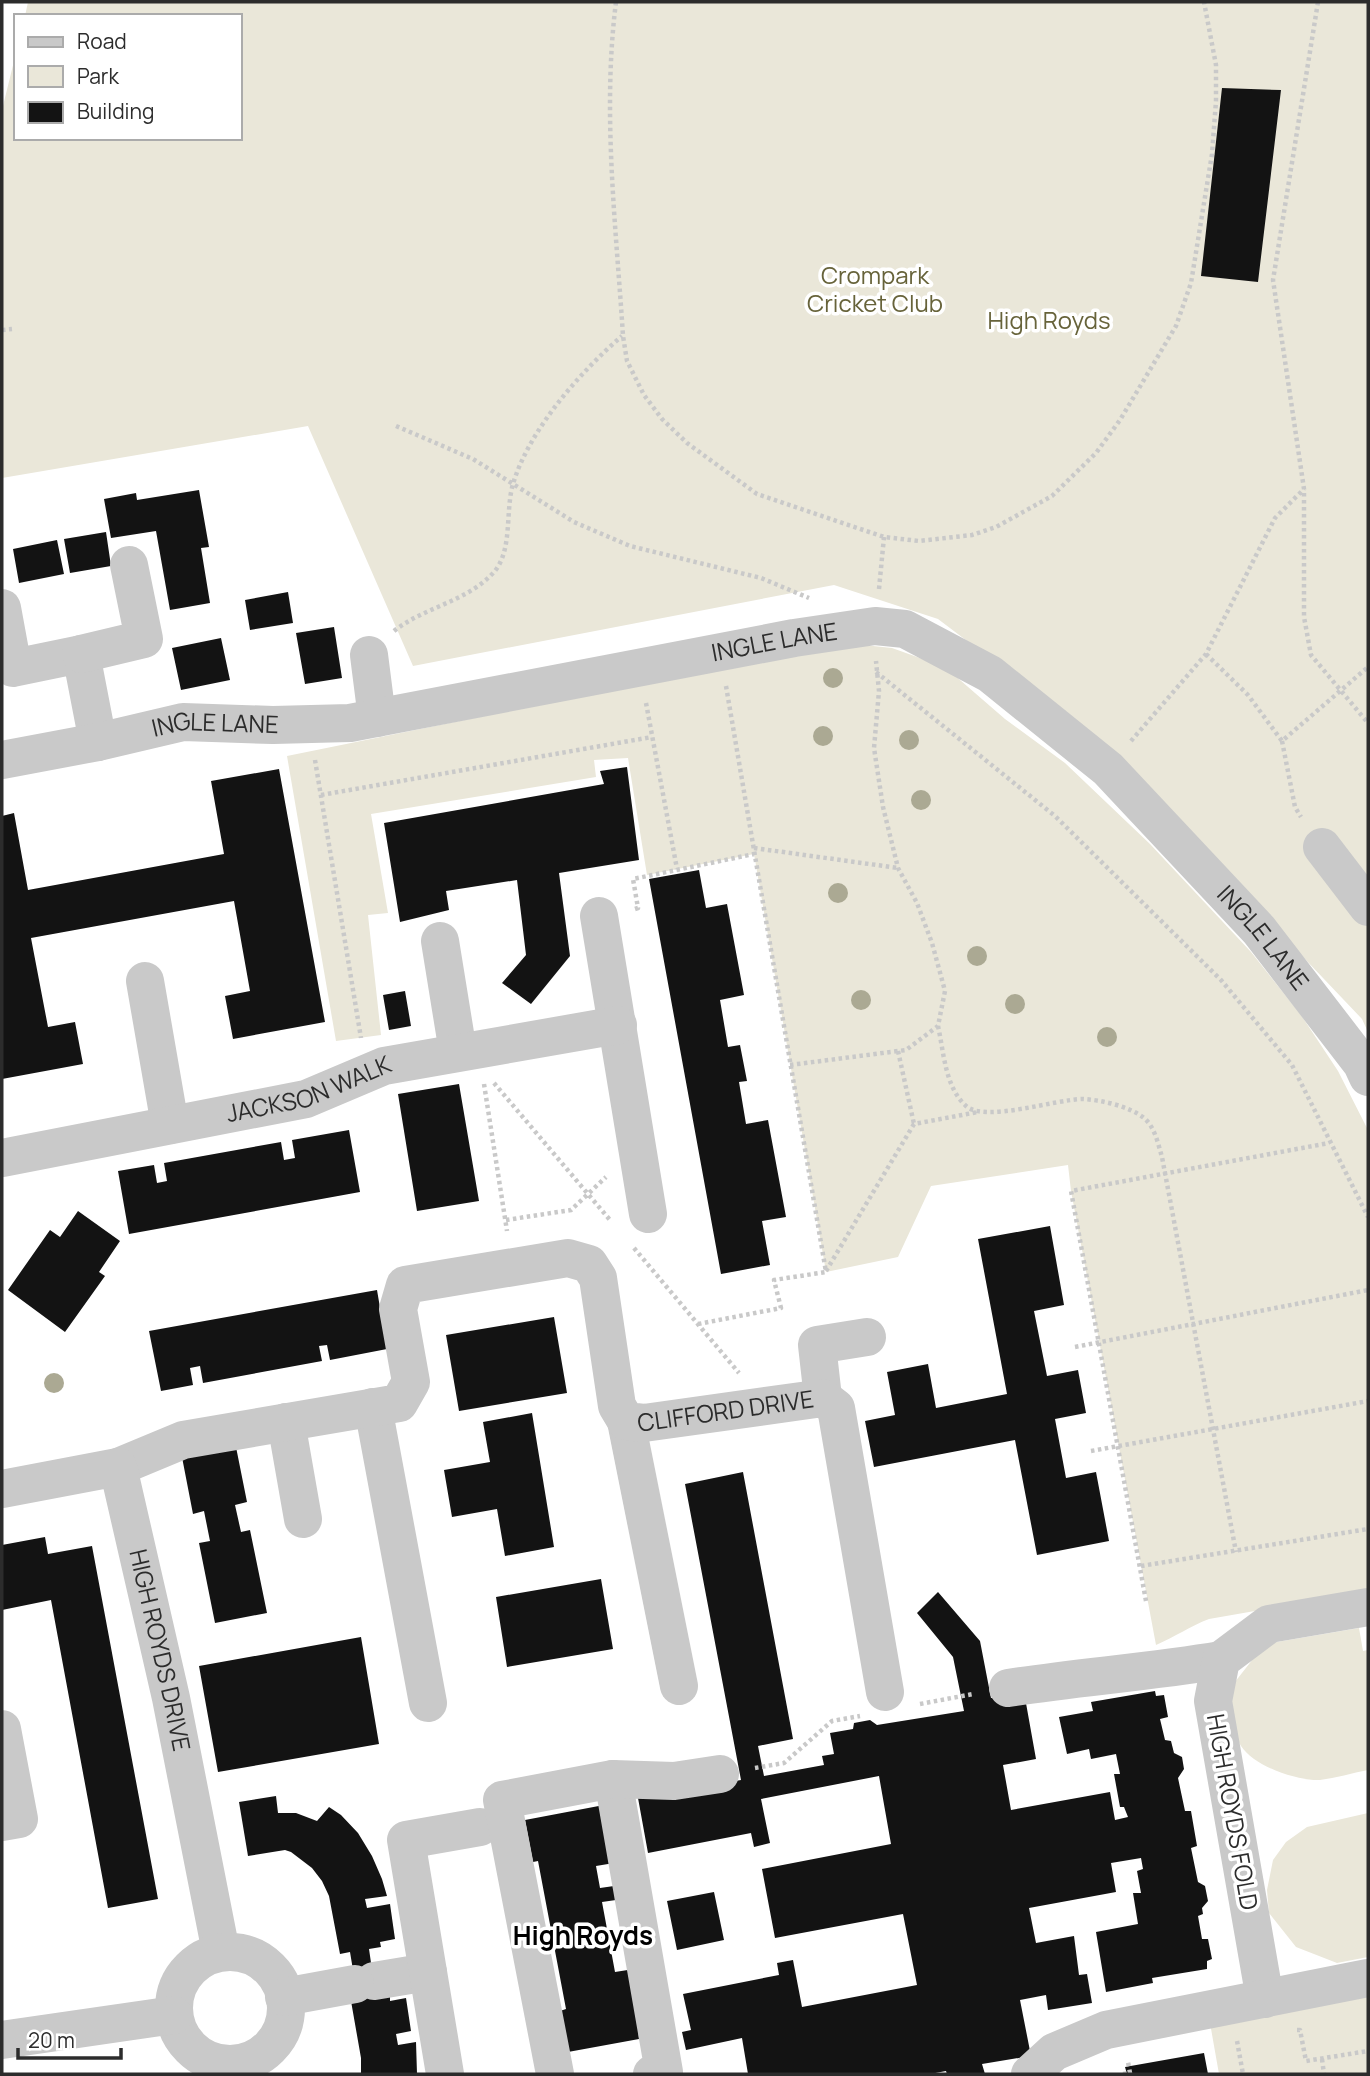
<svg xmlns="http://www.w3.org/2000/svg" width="1370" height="2076" font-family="Manrope,sans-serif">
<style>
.green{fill:#eae7d9}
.building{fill:#131313}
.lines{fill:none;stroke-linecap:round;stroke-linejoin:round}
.path{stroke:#c9c9c9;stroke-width:4.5;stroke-dasharray:3.5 3.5;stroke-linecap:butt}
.minor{stroke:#c9c9c9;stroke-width:38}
.tree{fill:#aba993}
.labels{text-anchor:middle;stroke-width:7;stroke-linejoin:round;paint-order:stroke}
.park-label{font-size:24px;fill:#67633a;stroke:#fff}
.street-label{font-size:24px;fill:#2c2c2c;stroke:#fff}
.neighbourhood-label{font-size:26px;font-weight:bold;fill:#000;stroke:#fff}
</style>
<rect width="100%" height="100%" fill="#fff"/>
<path class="green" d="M28,2H1368V1032L1362,1019L1093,736L938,619L834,585L413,666L308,426L2,478V110L16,53V138H240V16H25Z
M845,643L892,648L945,667L1005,719L1065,763L1150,844L1251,952L1301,1015L1338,1071L1368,1130V1591L1209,1619C1190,1626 1175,1637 1156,1645L1071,1191L1068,1165L931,1186L898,1257L826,1272L754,854L647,875L628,758L594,760L596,777L371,814L388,913L368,915L381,1035L336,1041L287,756Z
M1359,1628L1363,1651L1368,1650V1770C1352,1773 1336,1778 1320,1780C1296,1781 1254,1766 1241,1746C1231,1729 1233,1705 1231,1687L1260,1650L1271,1643Z
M1368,1813V1957L1337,1963L1296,1947L1269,1913L1267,1890L1273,1860L1286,1842L1307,1827Z
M1368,1995V2074H1219L1210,2023Z"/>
<path class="building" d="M1222,88L1281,90L1258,282L1201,276Z
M199,490L209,547L201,548L210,603L170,610L156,531L111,538L104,499L136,493L137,500Z
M106,532L111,566L70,573L64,539Z
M57,540L64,574L19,583L13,549Z
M288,592L293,623L250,630L245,600Z
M334,627L342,678L305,684L296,633Z
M221,638L230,680L181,690L172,648Z
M627,767L639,860L559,873L570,956L531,1004L502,983L526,955L517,880L446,891L449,910L400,922L384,823L604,784L600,771Z
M279,769L325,1022L233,1039L225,996L250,991L234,901L31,938L48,1027L75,1022L83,1064L2,1079V816L14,813L28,890L224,854L211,781Z
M699,870L706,908L727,904L744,995L720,1000L728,1047L740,1045L747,1081L739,1082L746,1124L768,1120L786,1217L762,1221L770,1265L721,1274L649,879Z
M405,991L411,1026L389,1030L383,995Z
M459,1084L479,1201L417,1211L398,1094Z
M349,1130L360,1192L129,1234L118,1171L154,1165L157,1183L167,1181L164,1163L281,1142L284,1160L295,1158L292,1140Z
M78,1211L120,1241L99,1272L105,1276L65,1332L8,1290L50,1230L60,1237Z
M1050,1226L1064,1305L1034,1311L1047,1376L1078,1370L1086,1413L1055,1419L1066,1478L1096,1472L1109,1541L1037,1555L1015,1440L874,1467L865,1421L895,1415L887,1372L928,1364L936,1408L1007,1394L978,1239Z
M377,1290L387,1349L330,1360L327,1345L319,1346L322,1361L203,1383L200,1366L190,1368L193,1385L161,1391L149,1331Z
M554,1317L567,1393L459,1411L446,1335Z
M532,1413L554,1547L505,1556L497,1509L452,1517L444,1470L490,1462L483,1422Z
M235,1442L247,1502L235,1505L241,1532L250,1530L267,1613L215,1623L199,1543L210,1541L204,1511L193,1514L181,1452Z
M743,1472L793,1739L758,1746L764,1776L824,1765L822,1756L834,1754L830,1733L853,1729L854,1723L870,1720L877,1725L964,1711L953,1657L917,1613L938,1592L980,1641L991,1698L1024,1692L1036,1759L1003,1765L1011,1810L1110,1792L1115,1820L1128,1817L1124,1807H1120L1114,1774H1120L1116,1754L1091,1759L1089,1749L1067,1754L1059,1717L1093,1711L1091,1702L1155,1691L1156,1696L1164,1695L1168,1717L1160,1719L1165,1740L1171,1741L1174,1753L1182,1757L1184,1769L1178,1778L1185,1811H1191L1197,1846L1191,1848L1198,1882L1205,1886L1208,1901L1202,1908L1203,1914L1198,1916L1202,1939H1208L1212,1959L1207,1961V1969L1152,1978L1153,1983L1106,1992L1096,1932L1138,1924L1133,1893H1141L1137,1871L1143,1869L1141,1858L1111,1863L1116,1892L1029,1908L1036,1943L1074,1936L1079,1975L1087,1974L1092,2003L1048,2010L1046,1995L1020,2000L1031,2056L982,2064L985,2074H947L946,2071L930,2074H748L742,2038L686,2050L682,2032L691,2030L683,1994L779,1975L777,1963L793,1960L802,2007L917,1985L903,1914L775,1938L762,1869L891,1844L879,1776L761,1799L770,1843L754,1847L751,1833L648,1853L638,1798L741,1780L685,1484Z
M45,1537L48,1554L92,1546L158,1899L108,1908L51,1600L2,1610V1545Z
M601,1579L613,1649L507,1667L496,1597Z
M361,1637L379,1744L218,1772L199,1666Z
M276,1796L278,1813H296L317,1821L329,1807L341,1815L358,1833L372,1856L382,1879L387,1896L365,1899L367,1908L390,1904L395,1939L380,1942L381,1947L369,1949L376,1997L390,1995V2001L406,1998L411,2031L396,2034L398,2045L416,2042L417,2074H361V2058L351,2001L358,2000L350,1952L340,1954L329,1896L322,1881L312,1868L291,1852L285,1850L248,1856L239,1802Z
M604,1805L614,1863L596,1866L600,1888L614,1886L616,1900L602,1902L615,1972L634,1969L639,2039L568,2052L560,2011L566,2009L538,1861L533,1862L525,1820Z
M714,1892L724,1940L677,1950L667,1901Z
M1204,2053L1208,2074H1127L1125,2067Z"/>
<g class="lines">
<path class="path" d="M616,2C602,112 616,225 623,336L627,361L644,395L662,419L687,443L757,494L884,537L919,541L972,535L996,527L1052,496L1096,453L1120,420L1176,326L1191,283L1212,154L1216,101V65L1204,2
M1318,2L1273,280L1304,489V617L1311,655L1368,723
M2,330L12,329
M396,426L473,459L574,522L630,546L761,578L809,598
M879,589L884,537
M394,631C424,607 467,602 494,572C513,550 505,511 513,484C529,430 580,372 622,336
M1206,654L1248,695L1282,741L1368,667
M876,672L1055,816L1221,980L1292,1065L1368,1217
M726,686L826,1272
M646,703L677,869
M1131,741L1206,654L1275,518L1304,489
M1282,741L1295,807L1301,817
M315,760L361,1038
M321,795L652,737
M754,848L898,868
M635,909L638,908L633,879L754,854
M938,1026C944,1053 945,1087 966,1106C985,1123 1056,1099 1083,1099C1101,1100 1129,1106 1144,1118C1155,1127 1158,1144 1162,1157L1236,1552
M898,1051L914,1124
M790,1065L906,1050L938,1026L945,991L932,943L917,903L898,868L883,807L874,748L879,691L876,661
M494,1083L610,1220
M484,1084L507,1231
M506,1220L571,1210L606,1177
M634,1248L739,1373
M826,1271L914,1124L978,1112
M698,1324L781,1308L774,1280L826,1272
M1075,1347L1368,1290
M1091,1451L1368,1401
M1141,1566L1368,1529
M1146,1601L1071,1191L1329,1143
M920,1704L973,1694
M755,1768L784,1763L832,1721L860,1716
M1297,2030H1300L1306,2061L1368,2051
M1237,2041L1243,2074
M1322,2059L1324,2074
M1123,2074L1130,2073L1128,2062"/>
<g class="minor">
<path d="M2,608L13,668L81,654L98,742"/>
<path d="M81,654L144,639L129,565"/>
<path d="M369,655L377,718"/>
<path id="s1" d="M2,760L98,742L183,722L273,725L350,723L794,638L875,626L905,629L990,674L1108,769L1259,930L1362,1064L1368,1077"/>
<path d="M1322,847L1368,907"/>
<path d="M599,916L648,1214"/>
<path d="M440,941L458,1052"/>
<path d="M145,981L170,1125"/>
<path id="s2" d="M2,1158L306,1099L384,1066L618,1025"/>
<path d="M823,1398L817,1345L867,1337"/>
<path d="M373,1407L428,1703"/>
<path d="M626,1421L679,1686"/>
<path d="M286,1422L303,1519"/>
<path id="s3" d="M118,1467L183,1440L399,1403L411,1382L398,1309L405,1285L568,1258L589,1264L598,1278L617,1406L626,1421L644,1423L823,1398L836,1408L885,1692"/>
<path id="s4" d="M2,1489L118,1467L171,1698L221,1952"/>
<path d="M1008,1688C1079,1677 1150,1672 1221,1660"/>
<path d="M2,1729L19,1819L2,1822"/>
<path d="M613,1779L664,2072L652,2074"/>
<circle cx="230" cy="2008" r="56"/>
<path d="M374,1981L428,1972"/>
<path d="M284,1997L355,1984"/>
<path d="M1265,1999L1213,1701L1221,1660L1269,1624L1368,1607"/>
<path d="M2,2040L174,2015"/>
<path d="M445,2074L406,1840L480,1827"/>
<path d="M555,2074L502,1800L613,1779L674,1781L720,1774"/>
<path d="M1030,2074L1054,2052L1106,2030L1368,1978"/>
</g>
</g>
<g class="tree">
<circle cx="833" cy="678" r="10"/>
<circle cx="823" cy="736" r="10"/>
<circle cx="909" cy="740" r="10"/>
<circle cx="921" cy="800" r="10"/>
<circle cx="838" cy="893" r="10"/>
<circle cx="977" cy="956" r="10"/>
<circle cx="861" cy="1000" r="10"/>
<circle cx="1015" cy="1004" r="10"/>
<circle cx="1107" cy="1037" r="10"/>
<circle cx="54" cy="1383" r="10"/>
</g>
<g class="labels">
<g class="park-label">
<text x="875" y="284">Crompark<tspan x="875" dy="28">Cricket Club</tspan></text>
<text x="1049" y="329">High Royds</text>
</g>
<g class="street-label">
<text dy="8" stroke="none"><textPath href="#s1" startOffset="784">INGLE LANE</textPath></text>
<text dy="8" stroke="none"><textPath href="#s1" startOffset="217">INGLE LANE</textPath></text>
<text dy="8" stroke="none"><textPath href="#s1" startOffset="1393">INGLE LANE</textPath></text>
<text dy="8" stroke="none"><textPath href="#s2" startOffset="315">JACKSON WALK</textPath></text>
<text dy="8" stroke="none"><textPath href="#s3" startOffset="864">CLIFFORD DRIVE</textPath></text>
<text dy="8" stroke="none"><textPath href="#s4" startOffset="306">HIGH ROYDS DRIVE</textPath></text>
<text transform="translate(1232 1812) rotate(80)" y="8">HIGH ROYDS FOLD</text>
</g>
<g class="neighbourhood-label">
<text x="583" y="1945">High Royds</text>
</g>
</g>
<rect width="1370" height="2076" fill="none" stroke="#2c2c2c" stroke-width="7"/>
<rect x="14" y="14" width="228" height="126" fill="#ffffff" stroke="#ababab" stroke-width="2"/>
<rect x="28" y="37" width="35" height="10" fill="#c9c9c9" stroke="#ababab" stroke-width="2"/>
<text x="77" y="49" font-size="21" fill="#2c2c2c">Road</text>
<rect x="28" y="66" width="35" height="21" fill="#eae7d9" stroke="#ababab" stroke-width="2"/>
<text x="77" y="84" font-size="21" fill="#2c2c2c">Park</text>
<rect x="28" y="102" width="35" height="21" fill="#131313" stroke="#ababab" stroke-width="2"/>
<text x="77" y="119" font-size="21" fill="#2c2c2c">Building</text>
<path d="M18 2048v10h103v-10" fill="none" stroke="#2c2c2c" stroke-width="3.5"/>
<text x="28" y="2048" font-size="21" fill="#2c2c2c" stroke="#ffffff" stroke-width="5" paint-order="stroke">20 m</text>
</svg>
